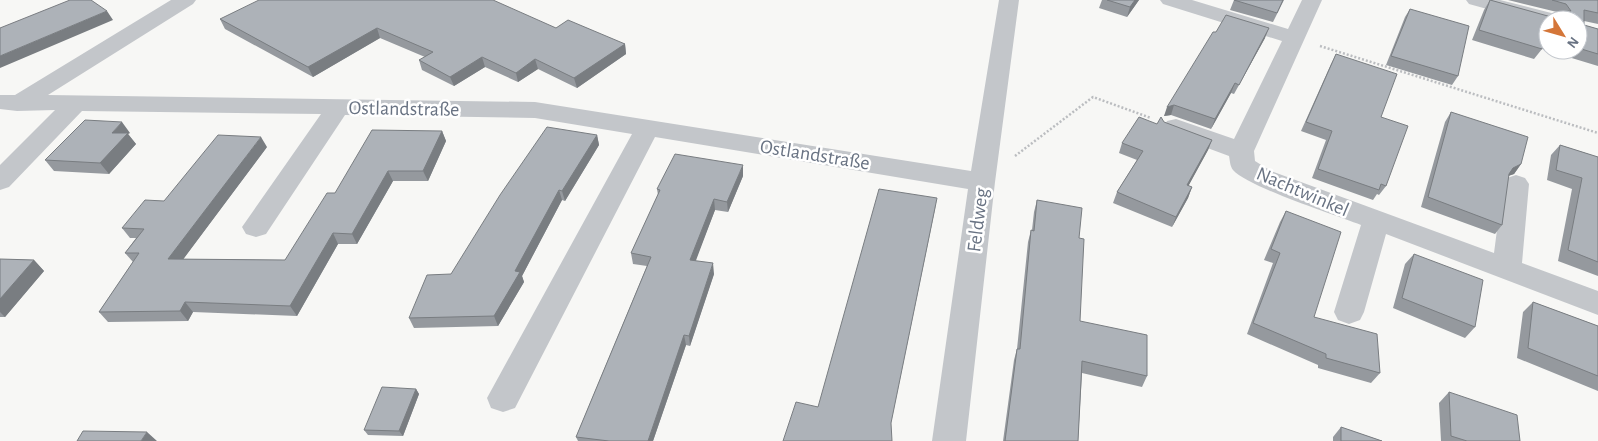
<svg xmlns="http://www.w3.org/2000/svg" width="1598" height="441" font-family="'Alegreya Sans',sans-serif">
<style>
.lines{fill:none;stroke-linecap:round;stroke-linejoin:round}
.path{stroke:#bbbdc0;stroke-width:2.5;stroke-dasharray:2 2;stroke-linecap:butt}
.street{fill:#c3c6ca;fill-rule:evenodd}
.wall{fill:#95999e;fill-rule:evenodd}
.shaded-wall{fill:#797d81}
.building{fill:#adb2b8;stroke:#797d81}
.labels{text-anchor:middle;stroke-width:5;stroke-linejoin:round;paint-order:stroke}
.street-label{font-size:20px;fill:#697383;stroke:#fff}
</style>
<rect width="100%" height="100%" fill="#f7f7f5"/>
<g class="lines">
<path class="path" d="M1320,46L1598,133
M1015,156L1093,97L1151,118"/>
<path class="street" d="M171,0H196L193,4L48,95L535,102L971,171L999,0H1019L995,182L966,441H932L968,189L655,137L515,408L503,412L491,408L487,398L632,134L535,118L345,115L266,234L256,237L246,234L242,227L321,114L82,111L9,187L0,190V165L55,110L17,111L0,109V95H15Z
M1160,0H1192L1288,29L1302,0H1322L1254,151L1255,161L1271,171L1494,253L1503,184L1507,178L1516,175L1525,178L1529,184L1522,263L1598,291V315L1386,234L1364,312L1360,320L1349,324L1338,320L1334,312L1361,225C1335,215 1248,187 1233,170C1230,166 1230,161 1229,156L1167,133L1164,127L1167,121L1176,119L1234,139L1282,41L1163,4Z
M1466,0H1500L1559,15L1562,20H1548V26L1469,4Z"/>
</g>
<path class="wall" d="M1102,0H1139L1127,17L1099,8Z
M1234,0H1284L1273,22L1230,10Z
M1490,0L1553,18L1557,12L1508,0H1598V24L1584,21V25L1598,29V66L1542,49L1534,59L1472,40L1484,10ZM1548,20H1578V50H1548Z
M1410,9L1458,76L1452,85L1386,65L1405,17Z
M220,19L556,28L625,44L626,54L577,88L538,69L518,82L485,67L454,86L422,70L419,60L425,57L380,38L313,77L225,29Z
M1216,32L1265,38L1234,94L1231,93L1211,129L1171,115L1164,116Z
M1336,54L1381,117L1386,186L1379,195L1377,194L1373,200L1312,178L1326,140L1301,131L1331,64Z
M1451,112L1521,164L1514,174L1508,176L1502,225L1495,234L1421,207L1445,122Z
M1157,124L1212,140L1208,150L1188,186L1192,187L1188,198L1172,227L1113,203L1117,192L1137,160L1119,153L1122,143Z
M442,131L446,141L428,181H393L357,244H338L297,316L193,312L188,321L108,322L99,312L133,262L125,253L136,238H130L122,228L164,201L267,147L183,259L285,260L335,193Z
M130,133L128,134L136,144L109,174L54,171L45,160Z
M597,135L599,145L565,201L562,200L522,276L524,282L498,326L414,328L409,318Z
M1560,145L1598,157V276L1558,261L1572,189L1547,180L1551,155Z
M743,176L728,212L715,210L695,261L714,274L690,346L686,345L653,441H578L576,437L647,266L633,264L631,253L658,195L657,189Z
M1037,200L1079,238L1080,321L1147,376L1142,387L1082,373L1078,441H1003L1014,360L1017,349L1028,242L1031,230H1032L1034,212Z
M1286,211L1314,317L1380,373L1371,383L1318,368V365L1247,334L1273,263L1264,260L1280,222Z
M1414,254L1475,327L1465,338L1393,308L1405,264Z
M0,259L34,260L44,271L5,317H0Z
M1533,302L1598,326V391L1517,358L1523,312Z
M416,389L419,394L403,436L368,435L364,430Z
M1449,392L1520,441H1441L1439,403Z
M1341,427L1382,441H1333V437Z"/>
<path class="shaded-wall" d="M1135,0H1139L1127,17L1130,7Z
M107,11L113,20L0,68V56Z
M377,28L380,38L313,77L308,67Z
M1269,28L1265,38L1234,94L1239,85Z
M625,44L626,54L577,88L574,78Z
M482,57L485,67L454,86L450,77Z
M535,59L538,69L518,82L516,73Z
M1235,83L1231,93L1211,129L1215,119Z
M1174,105L1171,115L1164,116L1167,107Z
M122,122L130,133L128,134L136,144L109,174L100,163L112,133Z
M442,131L446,141L428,181L423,171Z
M597,135L599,145L565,201L562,191Z
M261,137L267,147L176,269L168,259Z
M1212,140L1208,150L1183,196L1187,185Z
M1521,164L1514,174L1505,177L1513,168Z
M743,165V176L728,212L727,202Z
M388,171L393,181L357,244L352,234Z
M1192,187L1188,198L1172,227L1176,217Z
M559,190L562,200L522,276L524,282L498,326L494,316L515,271Z
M937,198L935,209L889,433L891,423Z
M714,199L715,210L692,271L690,260Z
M333,233L338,244L297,316L290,306Z
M34,260L44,271L5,317L0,312V299Z
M713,263L714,274L690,346L689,336Z
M185,302L193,312L188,321L180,311Z
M684,335L686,345L653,441H648Z
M416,389L419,394L403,436L399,431Z
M147,432L157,441H141Z"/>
<path class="building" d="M70,0H91L107,11L0,56V28Z
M259,0H493L556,28L568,20L625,44L574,78L535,59L516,73L482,57L450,77L419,60L433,52L377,28L308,67L220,19Z
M1107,0H1135L1130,7Z
M1234,0H1283L1277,13Z
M1490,0L1555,18L1557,16V12L1571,11L1566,4L1552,0H1598V13L1584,10V25L1598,29V54L1578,48V20H1548V39L1545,38L1542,49L1479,30Z
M1410,9L1469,26L1458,76L1391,56Z
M1226,15L1269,28L1239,85L1235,83L1215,119L1174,105L1167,107L1213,32H1216Z
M1336,54L1397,74L1381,117L1408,126L1386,186L1381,184L1379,190L1318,169L1332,131L1306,122Z
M1451,112L1528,137L1521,164L1513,168L1509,174L1502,225L1428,197Z
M1139,117L1157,124L1161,117L1164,122L1212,140L1187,185L1192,187L1176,217L1117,192L1143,151L1122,143Z
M85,120L122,122L112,133H128L100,163L45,160Z
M547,127L597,135L562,191L559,190L515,271L520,272L494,316L409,318L427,275L451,274L500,195Z
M372,130L442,131L423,171H388L352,234L333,233L290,306L185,302L180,311L99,312L139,253H125L144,229L122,228L145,200L164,201L218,135L261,137L168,259L285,260L327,193H335Z
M1560,145L1598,157V262L1568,250L1582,178L1556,170Z
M675,154L743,165L727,202L714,199L690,260L713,263L689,336L684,335L648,441H609L576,437L651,257L631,253L660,190L657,189Z
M879,189L937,198L891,423L892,441H783L796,402L818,407Z
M1037,200L1082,208L1079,238L1084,239L1080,321L1147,335V376L1082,361L1078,441H1005L1017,349H1020L1031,230L1034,231Z
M1286,211L1341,232L1314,317L1377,334L1380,373L1326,358V354L1253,323L1280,253L1271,249Z
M1414,254L1483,280L1475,327L1402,298Z
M0,259L34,260L0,299Z
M1533,302L1598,326V376L1528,348Z
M382,387L416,389L399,431L364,430Z
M1449,392L1517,415L1520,441H1467L1451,436Z
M1341,427L1382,441H1341Z
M83,431L147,432L141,441H77Z"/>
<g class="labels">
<g class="street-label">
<text transform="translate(404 108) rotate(1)" y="7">Ostlandstraße</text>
<text transform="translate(815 154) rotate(9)" y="7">Ostlandstraße</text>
<text transform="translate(1303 191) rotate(23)" y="7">Nachtwinkel</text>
<text transform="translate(977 220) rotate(-83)" y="7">Feldweg</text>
</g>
</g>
<g transform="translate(1563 35) rotate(127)"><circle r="24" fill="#ffffff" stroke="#c3c7cd"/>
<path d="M0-4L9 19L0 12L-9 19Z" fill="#d47639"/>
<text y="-8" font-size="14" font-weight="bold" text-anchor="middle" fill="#697383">N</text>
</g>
</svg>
